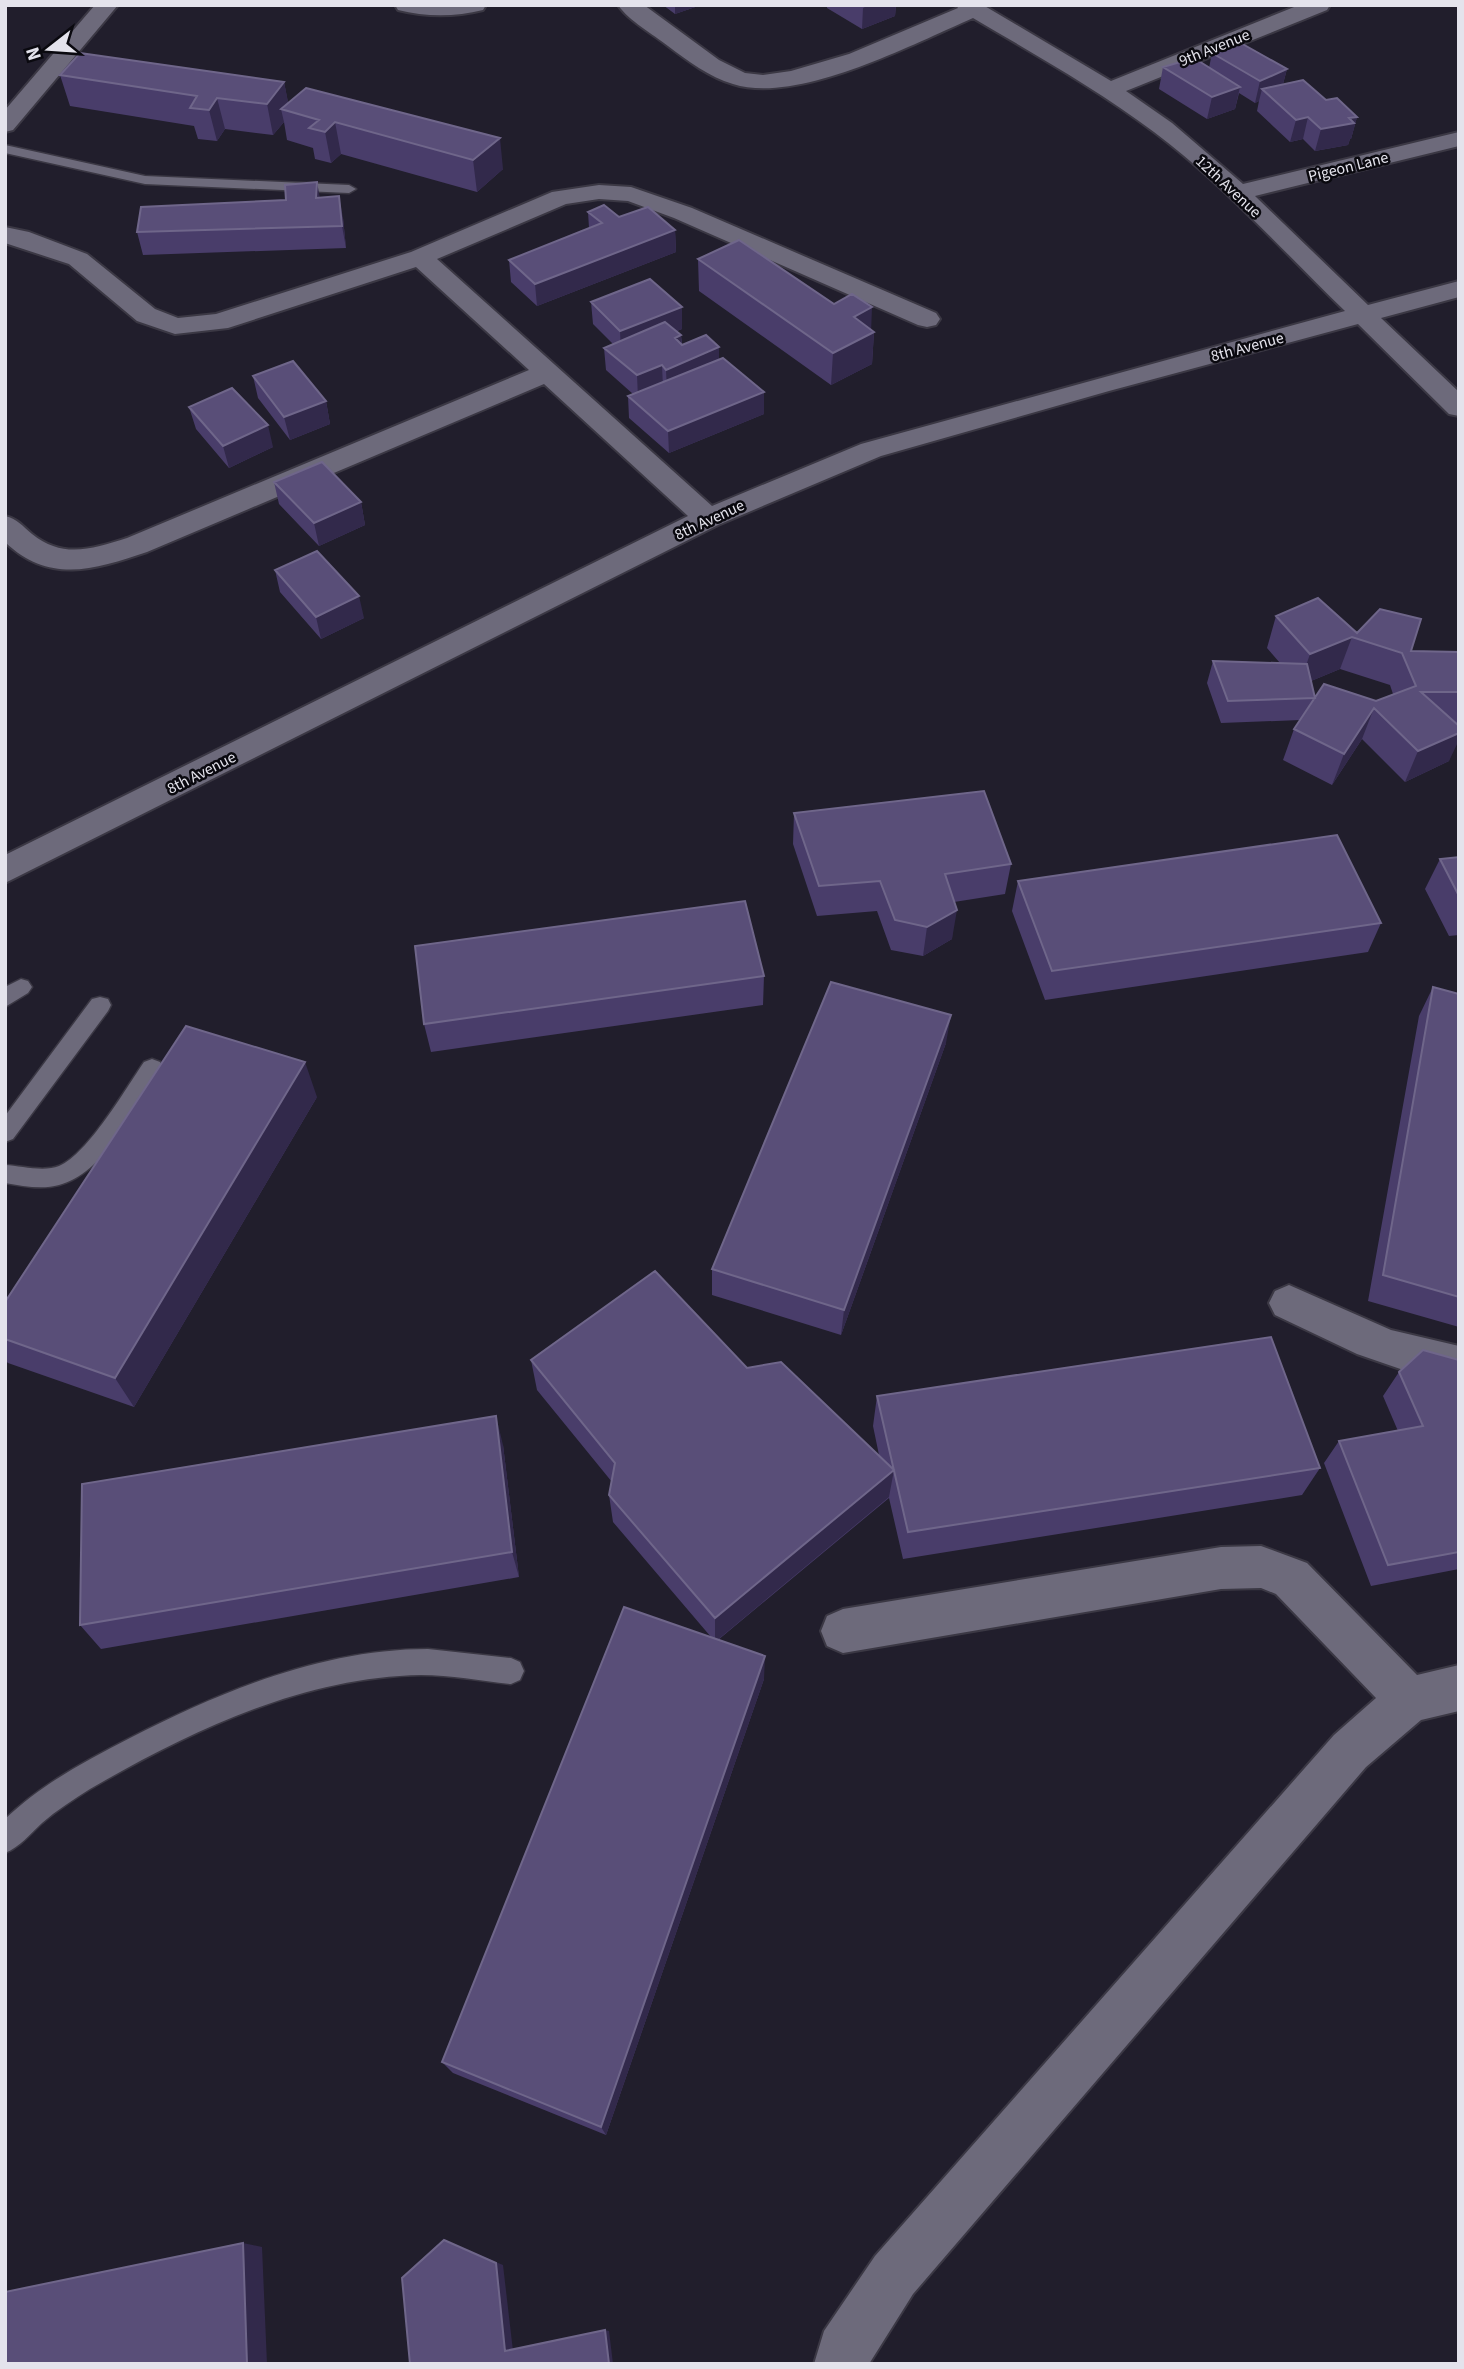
<svg xmlns="http://www.w3.org/2000/svg" width="1464" height="2369" font-family="'Source Sans 3',sans-serif">
<style>
.lines{fill:none;stroke-linecap:round;stroke-linejoin:round}
.service-casing{stroke:#3b3844;stroke-width:3}
.minor-casing{stroke:#3b3844;stroke-width:4}
.service{fill:#6d6a7b;fill-rule:evenodd}
.minor{fill:#6d6a7b;fill-rule:evenodd}
.wall{fill:#493d6a;fill-rule:evenodd}
.shaded-wall{fill:#32294b}
.building{fill:#594e78;stroke:#6f668a;stroke-width:2}
.labels{text-anchor:middle;stroke-width:5;stroke-linejoin:round;paint-order:stroke}
.far-street-label{font-size:16px;fill:#e4e3ec;stroke:#0a090f}
</style>
<rect width="100%" height="100%" fill="#211e2c"/>
<g class="lines">
<defs>
<path id="service" d="M5,145L145,176L349,185L356,189L349,193L145,184L5,153Z
M21,979L28,981L32,987L28,993L5,1007V987Z
M100,997L108,999L111,1005L108,1011L13,1139L5,1142V1116L92,999Z
M152,1059L160,1062L163,1068L160,1074C136,1109 103,1174 59,1185C42,1190 23,1186 5,1183V1165C21,1166 44,1172 59,1166C88,1154 126,1088 144,1062Z
M428,1649L511,1658L520,1662L524,1671L520,1680L511,1684C481,1681 451,1675 421,1675C303,1677 190,1731 90,1789C74,1799 57,1810 42,1823C30,1834 20,1847 5,1853V1819C42,1784 85,1761 130,1738C222,1691 323,1649 428,1649Z"/>
<path id="minor" d="M95,5H118L13,130L5,132V110Z
M395,5H486L483,10C455,17 426,17 398,10Z
M618,5H644L719,60L745,73L763,75L791,71L849,54L958,8L956,5H983L1111,81L1299,5H1330L1327,10L1126,91L1172,123L1243,184L1459,132V146L1255,196L1368,305L1459,281V297L1381,318L1459,392V416L1449,414L1358,324L1109,391L881,456L718,525L5,883V855L688,516L544,384L147,552C96,569 50,585 5,542V516C18,519 22,526 32,534C63,559 92,549 127,538L529,370L416,267L228,328L175,334L137,321L69,264L5,243V227L29,232L87,254L155,309L178,318L216,314L411,252L552,192L599,185L631,187L692,208L936,313L940,319L936,325L927,327L918,325L674,218L628,201L599,199L566,204L437,259L712,506L861,444L1345,311C1284,252 1221,182 1154,132C1097,89 1034,54 973,18C913,44 797,105 733,84C709,77 688,61 668,46C653,34 629,21 618,5Z
M1289,1285L1391,1330L1459,1346V1382L1412,1373L1357,1354L1275,1315L1269,1303L1275,1291Z
M1261,1546L1307,1563L1417,1675L1459,1665V1711L1421,1720L1366,1767L913,2294L869,2364H814L824,2331L875,2256L1334,1735L1376,1698L1276,1594L1261,1588L1221,1589L843,1653L827,1646L821,1631L827,1616L843,1609L1221,1547Z"/>
</defs>
<use href="#service" class="service-casing"/>
<use href="#minor" class="minor-casing"/>
<use href="#service" class="service"/>
<use href="#minor" class="minor"/>
</g>
<path class="wall" d="M663,5H701L675,14Z
M827,5H896L895,16L862,29L827,8Z
M1212,53L1287,69L1283,84L1326,100L1357,117L1351,139H1350L1348,145L1315,151L1303,139L1290,142L1257,111L1259,101L1255,103L1239,93L1235,109L1207,119L1159,89L1163,67L1209,68Z
M60,75L284,82L288,103L503,169L477,192L341,154L331,163L315,159L313,148L287,140L284,122L273,135L225,129L217,141L198,139L194,126L70,106Z
M320,198L343,218L346,248L143,255L137,232L286,200Z
M588,212L619,217L675,230L676,252L537,306L511,282L509,260L589,228Z
M698,259L834,304L874,332L872,364L831,385L699,291Z
M591,302L682,329L677,331L681,335L682,344L719,359L764,392V414L669,453L629,418L628,396L633,394L606,370L604,348L613,344L593,324Z
M253,376L326,401L330,424L290,440L258,398Z
M189,407L273,447L229,468L196,429Z
M274,482L361,502L365,525L319,546L279,504Z
M275,570L364,618L321,639L280,592Z
M1276,616L1357,633L1411,651L1459,652V723H1455L1449,761L1405,782L1362,739L1332,785L1283,760L1294,729L1300,720L1221,723L1207,683L1213,661L1280,663L1267,648ZM1340,669L1390,685L1393,694L1376,701L1315,697L1311,681Z
M794,813L1011,864L1005,894L954,902L952,939L923,956L891,950L877,911L817,916L793,844Z
M1459,857V935L1449,936L1425,889L1440,859Z
M1018,881L1381,923L1368,952L1045,1000L1012,911Z
M764,976L763,1005L431,1052L424,1024Z
M1433,987L1459,994V1327L1368,1301L1419,1016Z
M946,1043L841,1335L712,1295V1269Z
M317,1097L134,1407L8,1363L5,1360V1302Z
M531,1360L747,1368L879,1455L873,1426L877,1396L1320,1468L1302,1495L903,1559L889,1498L718,1640L764,1679L606,2135L453,2073L442,2062L711,1637L613,1522L609,1495L612,1482L537,1390Z
M1459,1360V1569L1371,1586L1324,1463L1339,1441L1398,1431L1383,1396L1399,1372Z
M503,1445L519,1577L101,1649L80,1625Z"/>
<path class="shaded-wall" d="M675,5H701L675,14Z
M869,5H896L895,16L862,29L863,8Z
M1287,69L1281,91L1262,89L1259,101L1255,103L1260,81Z
M284,82L290,111L281,109L284,122L273,135L267,104Z
M1240,87L1235,109L1207,119L1212,97Z
M217,98L225,129L217,141L209,110Z
M1308,117L1303,139L1290,142L1296,120Z
M1357,117L1351,139H1350L1348,145L1315,151L1321,129L1349,118Z
M335,122L341,154L331,163L325,132Z
M500,138L503,169L477,192L473,160Z
M317,182L321,204L316,198Z
M339,196L343,218L346,248L342,226Z
M675,230L676,252L537,306L535,284Z
M682,307V329L621,353L620,331Z
M872,307L871,334L874,332L872,364L831,385L833,353L854,317Z
M681,335L682,358L675,338Z
M719,347V369L667,392L666,370Z
M662,365L663,388L638,398L637,375Z
M764,392V414L669,453L668,431Z
M326,401L330,424L290,440L284,417Z
M268,425L273,447L229,468L223,446Z
M361,502L365,525L319,546L314,523Z
M359,596L364,618L321,639L316,617Z
M1352,637L1340,669L1299,686L1310,654Z
M1374,708L1362,739L1332,785L1344,754Z
M1459,733V740L1449,761L1405,782L1418,751Z
M957,910L952,939L923,956L927,927Z
M951,1015L946,1043L841,1335L844,1310Z
M305,1062L317,1097L134,1407L115,1378Z
M496,1416L503,1445L519,1577L512,1552Z
M894,1470L889,1497L715,1642V1618Z
M765,1656L764,1679L606,2135L601,2127Z
M243,2243L262,2247L267,2364H247Z
M453,2244L503,2265L513,2351H505Z
M605,2330L609,2331L613,2364H609Z"/>
<path class="building" d="M1239,42L1287,69L1260,81L1212,53Z
M80,53L284,82L267,104L217,98L209,110L190,108L197,96L60,75Z
M1194,58L1240,87L1212,97L1163,67Z
M1303,80L1326,100L1337,98L1357,117L1349,118L1354,123L1321,129L1308,117L1296,120L1262,89Z
M306,88L500,138L473,160L335,122L325,132L309,128L319,120L281,109Z
M317,182L316,198L339,196L342,226L137,232L141,207L286,200L285,185Z
M604,205L619,217L648,207L675,230L535,284L509,260L602,223L588,212Z
M739,240L834,304L852,294L872,307L854,317L874,332L833,353L698,259Z
M650,279L682,307L620,331L591,302Z
M665,322L681,335L675,338L682,345L706,335L719,347L666,370L662,365L637,375L604,348Z
M723,358L764,392L668,431L628,396Z
M293,361L326,401L284,417L253,376Z
M232,388L268,425L223,446L189,407Z
M322,462L361,502L314,523L274,482Z
M317,551L359,596L316,617L275,570Z
M1318,598L1357,633L1380,609L1421,619L1411,651L1459,652V692H1421L1459,726V733L1418,751L1374,708L1344,754L1294,729L1324,684L1376,701L1416,686L1402,653L1352,637L1310,654L1276,616Z
M1213,661L1307,664L1315,698L1228,701Z
M984,791L1011,864L945,874L957,910L927,927L895,920L880,881L819,886L794,813Z
M1337,835L1381,923L1052,971L1018,881Z
M1459,857V896L1440,859Z
M745,901L764,976L424,1024L415,946Z
M831,982L951,1015L844,1310L712,1269Z
M1433,987L1459,994V1297L1383,1275Z
M186,1026L305,1062L115,1378L5,1339V1302Z
M655,1271L747,1368L781,1362L894,1470L715,1618L609,1495L615,1463L531,1360Z
M1271,1337L1320,1468L908,1532L877,1396Z
M1423,1350L1459,1360V1552L1388,1565L1339,1441L1423,1426L1399,1372Z
M496,1416L512,1552L80,1625L82,1484Z
M624,1607L765,1656L601,2127L442,2062Z
M444,2240L496,2263L505,2351L605,2330L609,2364H410L402,2278Z
M243,2243L247,2364H5V2292Z"/>
<g class="labels">
<g class="far-street-label">
<text transform="translate(1214 47) rotate(-22)" y="6">9th Avenue</text>
<text transform="translate(1348 166) rotate(-14)" y="6">Pigeon Lane</text>
<text transform="translate(1229 186) rotate(43)" y="6">12th Avenue</text>
<text transform="translate(1247 346) rotate(-15)" y="6">8th Avenue</text>
<text transform="translate(709 519) rotate(-25)" y="6">8th Avenue</text>
<text transform="translate(201 772) rotate(-27)" y="6">8th Avenue</text>
</g>
</g>
<rect width="1464" height="2369" fill="none" stroke="#e4e3ec" stroke-width="14"/>
<g transform="translate(49 49) rotate(253)" stroke="#0a090f" stroke-width="5" paint-order="stroke">
<path d="M0-5L12 26L0 18L-12 26Z" fill="#e4e3ec"/>
<text y="-10" font-size="19" font-weight="bold" text-anchor="middle" fill="#e4e3ec">N</text>
</g>
</svg>
